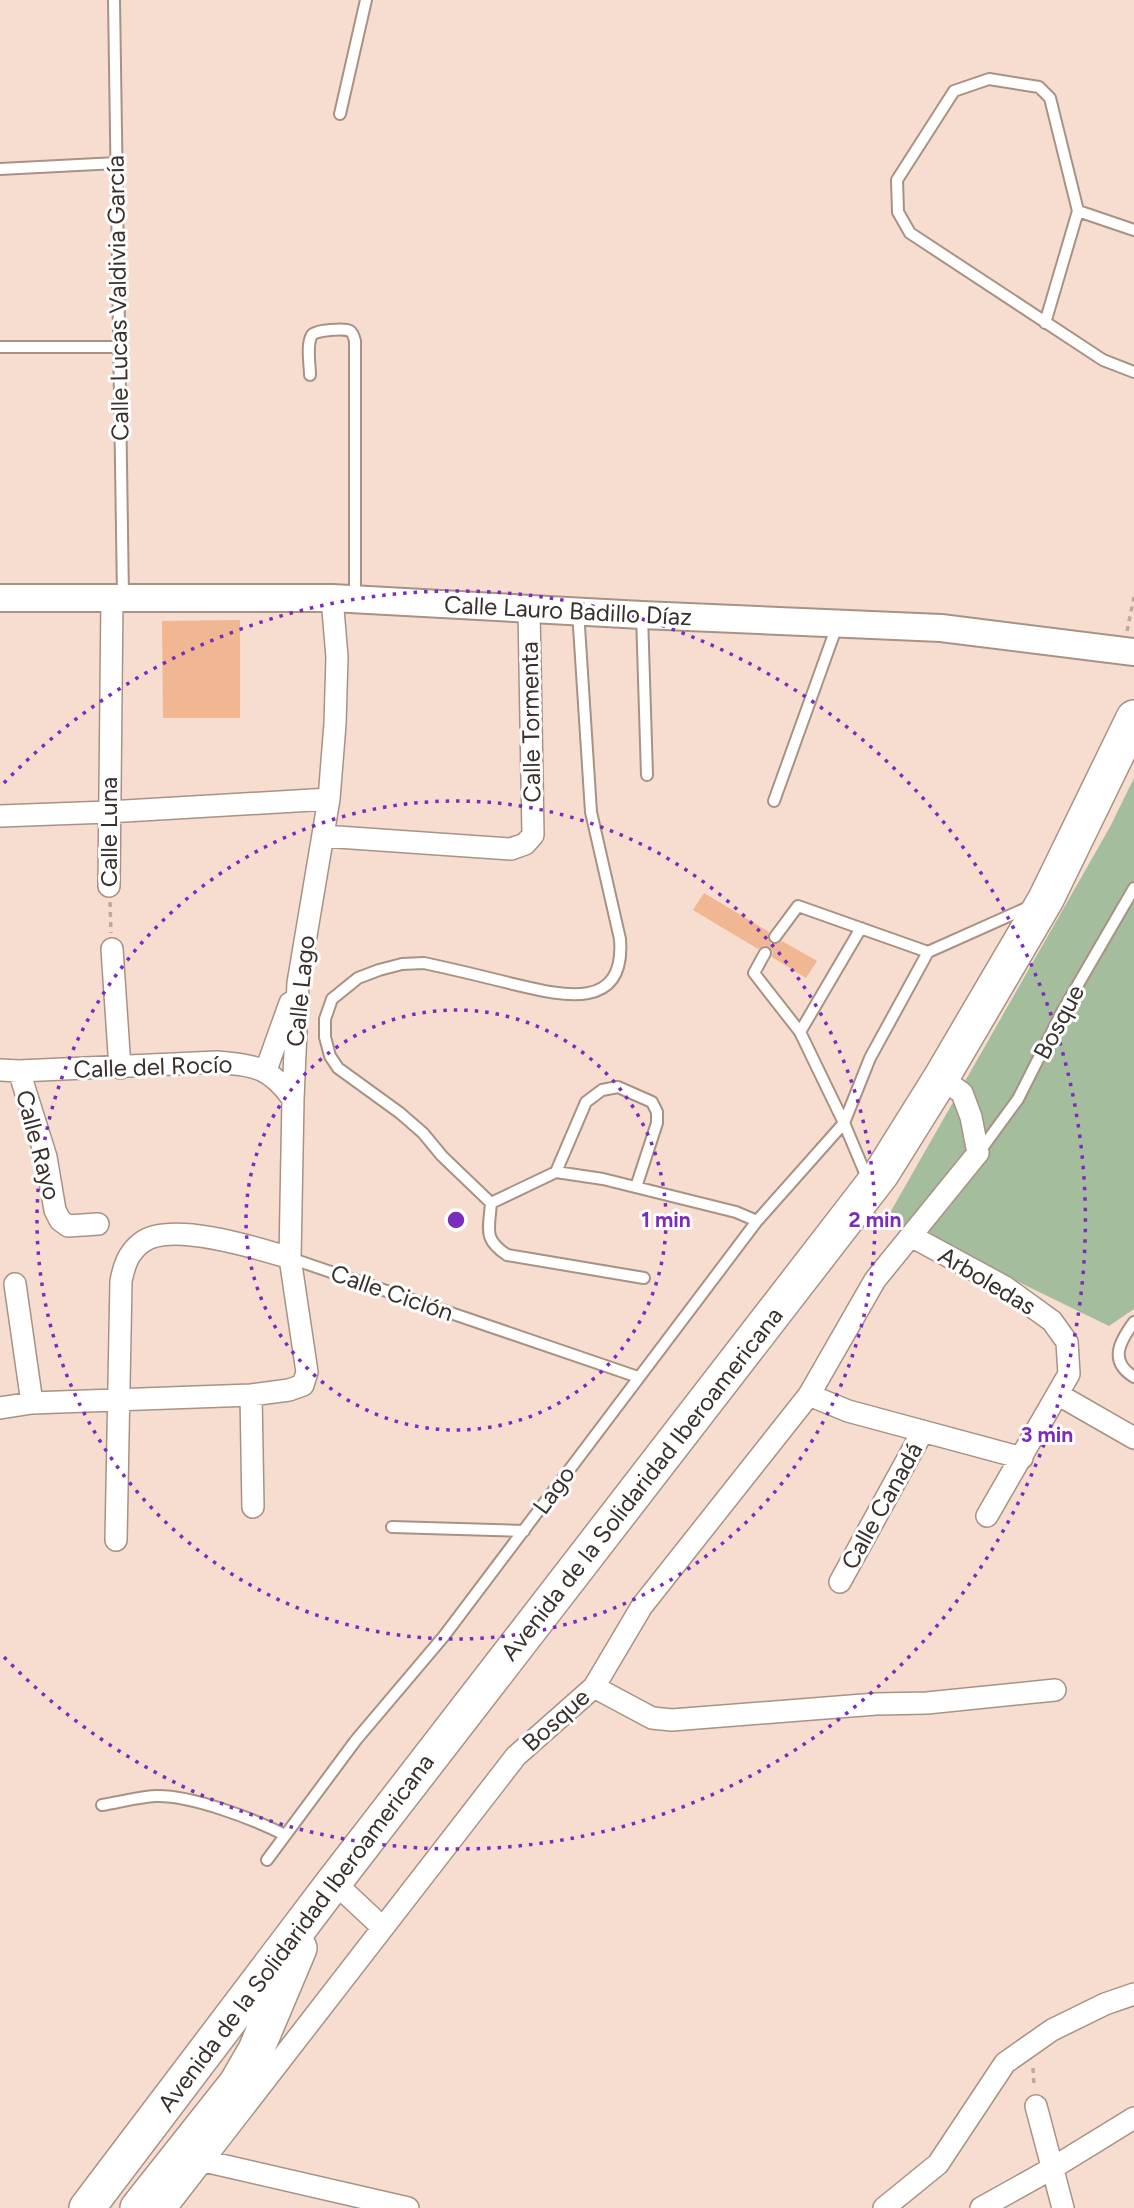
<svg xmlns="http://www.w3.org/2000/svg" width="1134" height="2208" font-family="Figtree,sans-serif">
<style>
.green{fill:#a4bd9d}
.building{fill:#f1b692}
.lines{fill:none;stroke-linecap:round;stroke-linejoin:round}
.service-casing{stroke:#a89284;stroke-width:14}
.minor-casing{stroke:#a89284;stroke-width:24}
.tertiary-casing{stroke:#a89284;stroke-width:30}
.trunk-casing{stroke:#a89284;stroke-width:38}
.path{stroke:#bda99d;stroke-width:3.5;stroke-dasharray:5 5;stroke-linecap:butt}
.service{stroke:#fff;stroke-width:10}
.minor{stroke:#fff;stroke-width:21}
.tertiary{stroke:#fff;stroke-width:26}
.trunk{stroke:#fff;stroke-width:35}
.ring{fill:none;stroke:#7b2cbf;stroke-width:3.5;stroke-dasharray:3.5 7}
.labels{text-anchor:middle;stroke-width:6;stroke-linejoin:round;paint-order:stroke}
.street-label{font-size:24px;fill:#39302b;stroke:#fff}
.centre{fill:#7b2cbf;stroke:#fff;stroke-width:3.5}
.ring-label{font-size:21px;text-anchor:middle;font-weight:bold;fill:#7b2cbf;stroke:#fff;stroke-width:6;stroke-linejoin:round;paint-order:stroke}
</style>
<rect width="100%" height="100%" fill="#f6ddcf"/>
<path class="green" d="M1134,778V1309L1109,1326L887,1218L1110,827Z"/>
<path class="building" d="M240,620V718H163L162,621Z
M704,893L769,932L768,939L771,944H777L782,941L817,961L806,978L772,957L773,952L769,947L764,945L758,949L693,910Z"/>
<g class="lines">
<defs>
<path id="service" d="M114,0L123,597
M340,114L366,0
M0,169L117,163
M1078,211L1050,98L1039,87L989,79L954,91L897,180L898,212L910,233L1103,360L1134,372
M1045,323L1078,211L1134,230
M0,347H119
M310,375C310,365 306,344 312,335C315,330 345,328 350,331C353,333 354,337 355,341V599
M578,611L591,812L620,939C626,1015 556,994 509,983C481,976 452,969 424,963L402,964L379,970L358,978L332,999L325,1019V1037L330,1056L338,1068L400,1113L423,1133L442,1156L491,1203L556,1172L603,1179L736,1212L757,1221
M642,615L647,775
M774,801L838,623
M775,937L798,906L928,952
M800,1032L861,928
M980,1151L1018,1099L1062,1012L1134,888
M556,1172L586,1102L602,1090L618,1087L652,1102L657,1112V1123L636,1187
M868,1180L844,1123L870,1058L928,952L1031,906
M491,1203C489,1230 483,1239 507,1255L644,1278
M290,1258L638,1377
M1134,1322C1120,1341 1108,1361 1134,1377
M392,1527L524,1531
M102,1805C120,1802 138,1797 156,1796C191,1795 254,1819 285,1835
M267,1860L356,1740L444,1636L757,1221L844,1123L800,1032L754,973L765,953"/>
<path id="minor" d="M0,816L108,812L329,799
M323,836L511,849L525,844L533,835L529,609
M109,886L112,597
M112,949L120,1068
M0,1070L19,1071L217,1062C255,1066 269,1066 293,1099
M266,1070L290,1003
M19,1071L46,1157L55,1210L60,1220L68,1226L98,1224
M911,1236L1005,1287L1052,1321L1067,1342L1069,1374L987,1516
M15,1284L32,1403
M251,1395L253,1507
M809,1395L848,1411L1022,1458
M1059,1395L1134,1438
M0,1408L32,1403L251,1395L289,1390L303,1385L307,1372L290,1258L293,1099L298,983L329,799L335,724L337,657L332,598
M116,1540L121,1281C124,1266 128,1253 141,1243C169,1220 257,1248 290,1258
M840,1582L923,1431
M594,1687L652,1718L672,1720L876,1704L927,1703L1055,1690
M334,1882L382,1927
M1036,2106L1063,2208
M204,2161L408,2208
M166,2208L516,1756L594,1687L642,1606L809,1395L875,1280L978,1153L971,1117L962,1093L941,1078
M884,2208L938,2164L1005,2063L1052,2030L1105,2004L1134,1994
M981,2208L1051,2169L1134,2118"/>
<path id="tertiary" d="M0,598H332L642,615L941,628L1134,652"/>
<path id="trunk" d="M87,2208L334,1882L881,1174L941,1078L1046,899L1134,718
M138,2208L237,2083L256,2050L299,1948"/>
</defs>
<use href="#service" class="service-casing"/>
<use href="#minor" class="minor-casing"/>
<use href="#tertiary" class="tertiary-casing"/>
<use href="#trunk" class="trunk-casing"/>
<path class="path" d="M1127,631L1134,597
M110,902L111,933
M1033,2068L1034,2088"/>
<use href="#service" class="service"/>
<use href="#minor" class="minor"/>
<use href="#tertiary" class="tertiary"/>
<use href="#trunk" class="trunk"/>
</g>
<g class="ring">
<circle cx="456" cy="1220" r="210"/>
<circle cx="456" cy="1220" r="419"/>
<path d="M4 783A629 629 0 1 1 4 1657"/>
</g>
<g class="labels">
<g class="street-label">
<text transform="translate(118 298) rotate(-91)" y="8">Calle Lucas Valdivia García</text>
<text transform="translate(568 611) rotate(3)" y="8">Calle Lauro Badillo Díaz</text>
<text transform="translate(531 722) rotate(-91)" y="8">Calle Tormenta</text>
<text transform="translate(109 832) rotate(-90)" y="8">Calle Luna</text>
<text transform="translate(301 991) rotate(-84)" y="8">Calle Lago</text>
<text transform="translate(1059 1022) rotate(-62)" y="8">Bosque</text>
<text transform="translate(153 1067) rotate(-2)" y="8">Calle del Rocío</text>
<text transform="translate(38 1145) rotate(75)" y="8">Calle Rayo</text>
<text transform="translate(987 1281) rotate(31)" y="8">Arboledas</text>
<text transform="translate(392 1293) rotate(19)" y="8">Calle Ciclón</text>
<text transform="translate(642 1484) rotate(-52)" y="8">Avenida de la Solidaridad Iberoamericana</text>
<text transform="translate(554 1490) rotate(-54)" y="8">Lago</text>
<text transform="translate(882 1506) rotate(-61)" y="8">Calle Canadá</text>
<text transform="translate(556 1720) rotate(-42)" y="8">Bosque</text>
<text transform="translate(296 1933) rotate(-53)" y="8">Avenida de la Solidaridad Iberoamericana</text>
</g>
</g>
<circle cx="456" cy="1220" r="10" class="centre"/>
<g class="ring-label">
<text x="666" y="1227">1 min</text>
<text x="875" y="1227">2 min</text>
<text x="1047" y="1442">3 min</text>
</g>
</svg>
